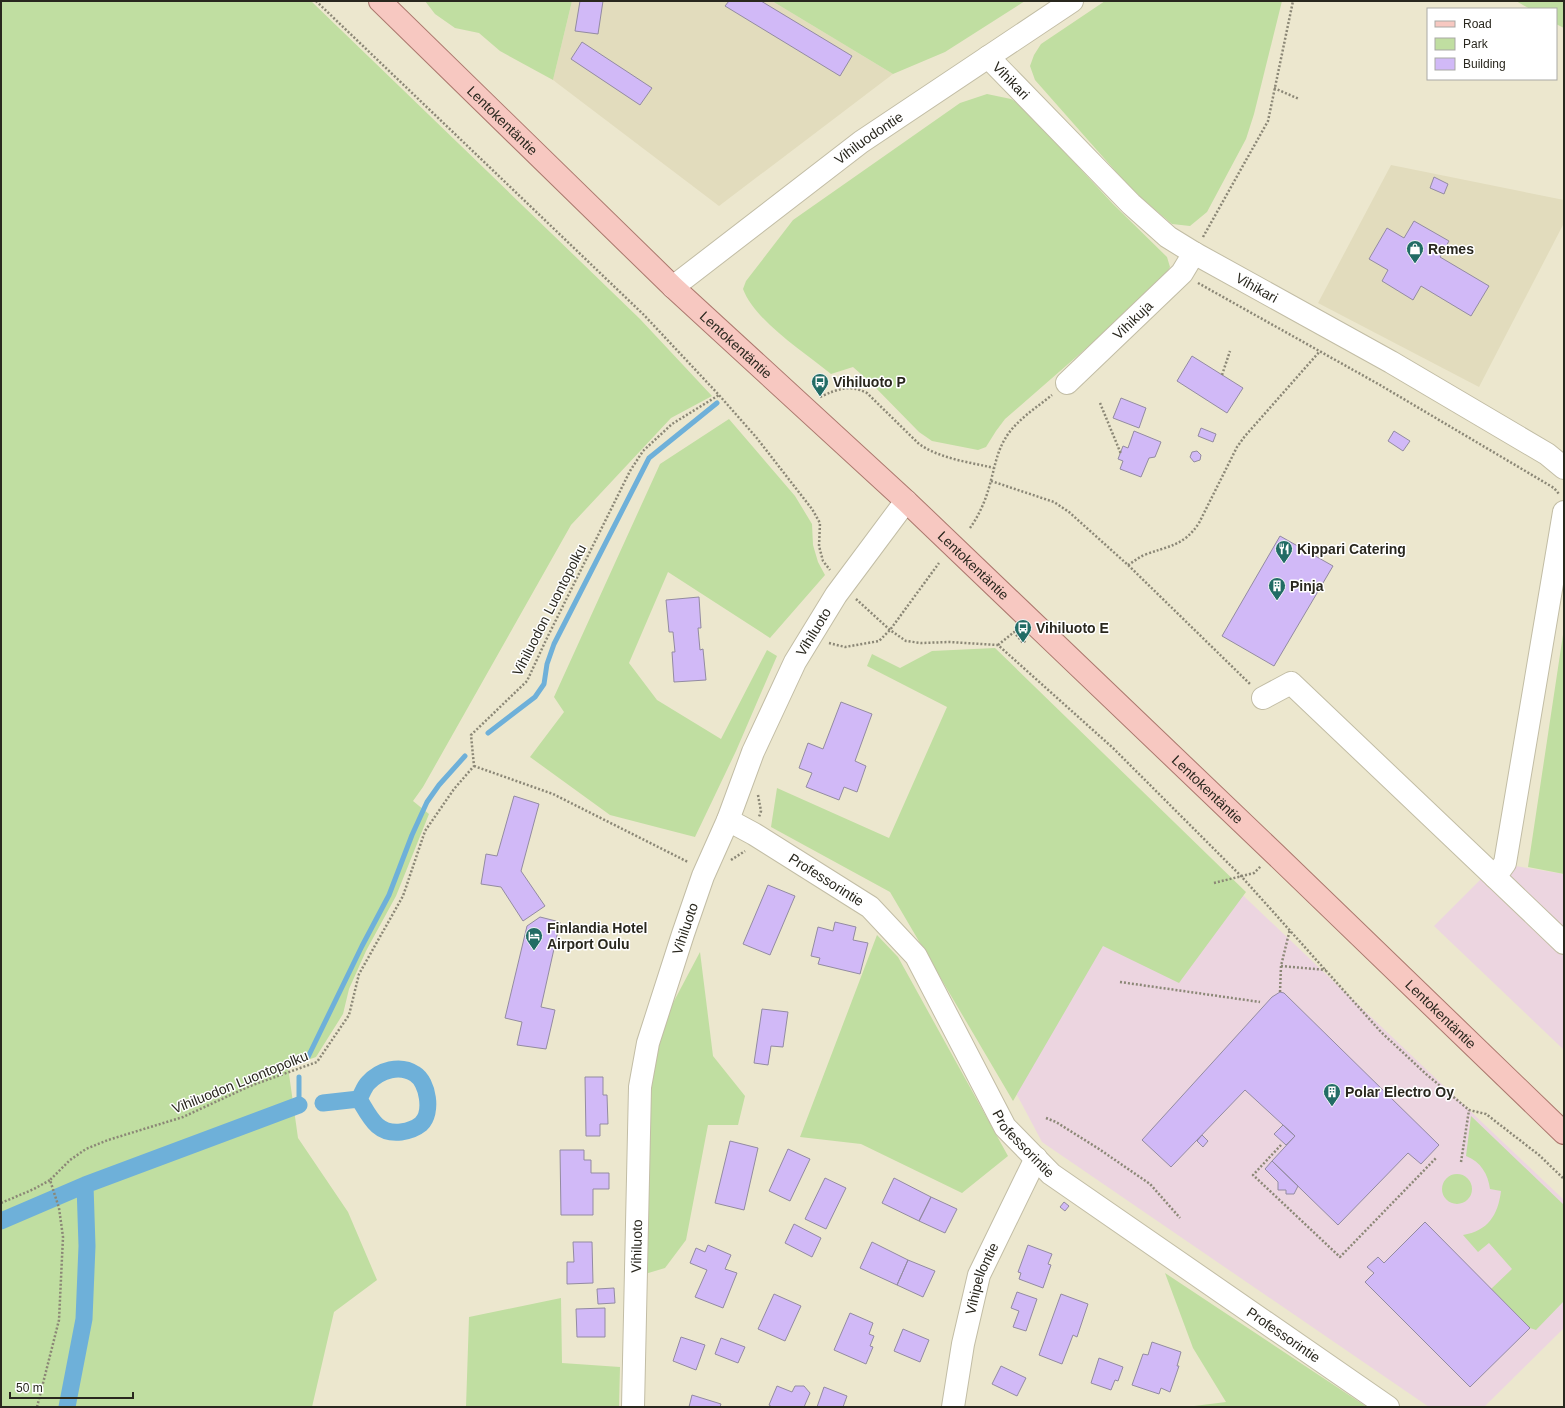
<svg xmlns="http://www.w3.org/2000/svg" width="1565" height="1408" font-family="Helvetica,sans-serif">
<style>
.built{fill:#e2dcbd}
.industrial{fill:#ecd5e0}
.green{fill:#c0dea1}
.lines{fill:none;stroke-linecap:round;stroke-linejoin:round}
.stream{stroke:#6eb0d9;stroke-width:5}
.canal{stroke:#6eb0d9;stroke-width:17}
.building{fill:#d1b9f7;stroke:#938ba1}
.minor-casing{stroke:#c2bda5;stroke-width:24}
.major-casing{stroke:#ab786d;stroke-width:24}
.path{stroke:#8b8776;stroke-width:2.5;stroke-dasharray:2 2;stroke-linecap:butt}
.minor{stroke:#fff;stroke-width:22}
.major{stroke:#f7c8c1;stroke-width:22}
.labels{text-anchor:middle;stroke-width:3;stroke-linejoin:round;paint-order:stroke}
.street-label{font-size:14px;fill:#29271e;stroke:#fff}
.poi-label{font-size:14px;font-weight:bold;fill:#29271e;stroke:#fff;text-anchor:start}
</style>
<rect width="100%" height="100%" fill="#ece7ce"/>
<path class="built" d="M572,1H772L893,74L719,206L553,80Z
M1391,165L1564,200V223L1479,387L1318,303Z"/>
<path class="industrial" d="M1497,863L1564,874V1050L1434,926Z
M1231,884L1564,1200V1328L1484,1407H1429L1042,1142L997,1057L1057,917Z"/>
<path class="green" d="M1,1H311L640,319L712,396L671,418L571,525L423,787L413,801L429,814L396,896L366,951L349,989L343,1014L316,1057L288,1067L298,1138L348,1212L377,1280L334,1312L312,1407H1Z
M425,1H572L553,80L500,51L479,33L455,28L435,14Z
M772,1H1025L945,52L893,74Z
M1105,1H1282L1254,114L1246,139L1207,212L1190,226L1172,224L1133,191L1035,80L1030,66L1034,55L1041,44Z
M1516,1H1564V28L1556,24V9H1530Z
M987,94L1011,99L1020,104L1113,204L1167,257L1170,267L1166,274L1153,290L1005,419L996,431L986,447L978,450L932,441L919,432L871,383L853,367L831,374C804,352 755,321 743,289L746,281L793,220L960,103Z
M729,419L795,496L812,524L813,545L818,562L825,575L770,638L668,572L629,663L657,700L721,739L767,650L777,656L736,751L695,837L610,815L530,757L564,712L554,697L660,464Z
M1564,628V874L1528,867Z
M995,648L1246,892L1179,983L1103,946L1013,1101L890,892L771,827L777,788L889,838L947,707L867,666L872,654L900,668L932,651Z
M877,935L898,957L1008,1156L962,1193L861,1144L800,1137Z
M700,952L713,1056L745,1096L738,1125H708L686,1240L665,1268L645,1274L649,1088L665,1018Z
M1471,1116L1564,1205V1301L1536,1330L1530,1328L1491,1289L1512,1269L1489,1243L1478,1252L1463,1235C1488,1231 1498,1215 1501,1191L1490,1189C1488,1174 1481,1162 1466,1156Z
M1442 1189a15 15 0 1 1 30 0a15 15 0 1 1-30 0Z
M1165,1273L1367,1407H1186L1226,1402L1193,1348Z
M561,1298L562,1363L620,1367L619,1407H466L469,1317Z"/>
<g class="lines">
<path class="stream" d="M488,733L535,697L544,684L547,664L554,644L649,458L717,403
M308,1057L362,946L389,895L412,835L427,802L439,785L465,756
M299,1077V1105"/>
<path class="canal" d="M323,1103L359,1099C370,1117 377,1135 401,1132C408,1131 415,1129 421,1124C433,1113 428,1082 415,1074C400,1064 380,1070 368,1083C364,1087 362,1094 359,1099
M1,1221L85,1185L299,1105
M67,1407L84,1319L87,1246L85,1185"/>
</g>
<path class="building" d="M580,1H603L598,34L575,31Z
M729,1H761L852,56L840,76L725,6Z
M582,42L652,88L640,105L571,59Z
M1434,177L1448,184L1444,194L1430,188Z
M1414,221L1449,241L1440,257L1489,286L1471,316L1421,286L1413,300L1382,281L1388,270L1369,259L1387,228L1404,238Z
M1192,356L1243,388L1227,413L1177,381Z
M1121,398L1146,408L1139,428L1113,418Z
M1201,428L1216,434L1213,442L1198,436Z
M1134,431L1161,442L1155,457L1149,458L1141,477L1120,469L1123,461L1118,459L1123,446L1128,448Z
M1394,431L1410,441L1403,451L1388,441Z
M1197,451L1201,455L1200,460L1194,462L1190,457L1192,452Z
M1280,536L1333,566L1274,666L1222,636Z
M699,597L701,628H698L700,650L703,649L706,680L674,682L672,652H675L673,632H669L666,600Z
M841,702L872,714L855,761L866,766L857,792L844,787L839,800L806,787L812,773L799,768L808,743L823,749Z
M514,796L539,804L521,871L545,906L523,921L501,887L481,884L486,854L497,856Z
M768,885L795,896L770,955L743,944Z
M540,917L560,922L541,1007L555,1010L546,1049L517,1045L522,1022L505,1018L527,926Z
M835,922L856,927L853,940L868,943L860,974L818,964L820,958L811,956L818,927L833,931Z
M1280,992L1284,993L1439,1145L1421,1164L1408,1153L1338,1225L1272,1161L1295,1136L1245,1090L1171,1167L1142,1140L1272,997Z
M762,1009L788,1012L783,1047L771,1046L768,1065L754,1063Z
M585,1077H603V1095H607L608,1124H600V1136H586Z
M1283,1125L1295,1136L1286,1145L1274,1134Z
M1202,1135L1208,1141L1203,1147L1197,1141Z
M730,1141L758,1148L744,1210L715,1203Z
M788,1149L810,1159L790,1201L769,1191Z
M560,1150H584V1160H591V1173H609V1189H593V1215H561Z
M1272,1161L1298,1186L1294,1194H1286V1190H1278V1182L1265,1169Z
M825,1178L846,1188L826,1229L805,1219Z
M894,1178L931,1197L919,1221L882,1203Z
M931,1197L957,1209L945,1233L919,1221Z
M1064,1202L1069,1206L1065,1211L1060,1207Z
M1425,1222L1530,1328L1470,1387L1365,1282L1374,1273L1367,1267L1378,1257L1384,1263Z
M794,1224L821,1238L812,1257L785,1243Z
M573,1242H592L593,1283L567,1284V1262H574Z
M872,1242L908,1260L897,1285L860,1268Z
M708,1245L731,1255L725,1269L737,1273L723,1308L695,1297L707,1270L690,1263L696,1248L705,1252Z
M1028,1245L1052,1254L1048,1264L1051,1265L1043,1288L1019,1279L1021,1273L1018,1272Z
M908,1260L935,1271L923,1297L897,1285Z
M614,1288L615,1303L598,1304L597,1289Z
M1017,1292L1037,1299L1026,1331L1013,1327L1019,1311L1011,1308Z
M774,1294L801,1306L785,1341L758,1329Z
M1061,1294L1088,1304L1077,1337L1073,1335L1062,1364L1039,1355Z
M605,1308V1337H577L576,1309Z
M850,1313L873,1323L869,1334L874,1336L870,1346L873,1347L866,1364L834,1350Z
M903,1329L929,1340L920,1362L894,1351Z
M681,1337L705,1345L696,1370L673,1361Z
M721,1338L745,1347L738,1363L715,1354Z
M1152,1342L1181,1352L1177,1366H1179L1170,1392L1161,1388L1159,1394L1132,1385L1143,1354L1148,1355Z
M1099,1358L1123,1367L1118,1381L1115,1380L1111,1390L1091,1383Z
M1001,1366L1026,1378L1017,1396L992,1384Z
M777,1386L792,1392L795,1386H804L810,1393L804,1407H772L769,1405Z
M824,1387L847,1396L843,1407H817Z
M692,1395L721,1404L720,1407H689Z"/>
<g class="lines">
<defs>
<g id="minor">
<path id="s1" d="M988,57L1131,204L1168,237L1194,253L1391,362L1547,454L1564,468"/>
<path id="s2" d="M673,287L861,142L1072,1"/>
<path id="s3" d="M1067,383L1182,273L1194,253"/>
<path d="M1564,512L1505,863L1495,877L1564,943"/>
<path d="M1263,698L1291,683L1495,877"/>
<path id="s4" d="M728,820L754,834L870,907L916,956L1005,1127L1051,1174L1388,1407"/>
<path id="s5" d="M633,1407L640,1087L648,1043L683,934L703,876L728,820L753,752L795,662L836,595L906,501"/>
<path id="s6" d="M953,1407L963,1344L979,1275L1036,1158"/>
</g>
<g id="major">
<path id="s7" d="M380,1L673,287L906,501L1274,853L1564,1133"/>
</g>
</defs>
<use href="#minor" class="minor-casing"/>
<use href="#major" class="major-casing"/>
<path class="path" d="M316,1L644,315L719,395L756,437L812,509L820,523L819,546L823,561L830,570
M1274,88L1299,99
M1203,237L1268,121L1293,1
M1198,283L1380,385L1554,488L1559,494
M1222,375L1230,351
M820,397C838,389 849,384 867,393L919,444C941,459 969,462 994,468
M1100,403L1121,454
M991,481L1054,502L1069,512L1128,565L1251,685
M970,528C980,514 987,497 991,480C995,466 997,452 1005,439C1015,421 1036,408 1052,395
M1128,565C1133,562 1138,558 1144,555C1168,546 1184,546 1199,523L1237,447L1245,436L1320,351
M856,599L890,630L906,641L921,643L950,642L998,645L1113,748L1241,876L1381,1032L1426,1074L1469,1110L1486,1114L1539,1155L1564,1179
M829,643L845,647L879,641L890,630L939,563
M998,645L1014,632L1023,643L1026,640
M474,766L553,794L688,862
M758,795L761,811L759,817
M731,860L745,851
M1214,883L1254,873L1261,866
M1281,966L1326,970
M1120,982L1260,1002
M1280,992L1281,966L1290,929
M1046,1118L1056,1122L1099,1149L1150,1184L1180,1218
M1281,1145L1253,1175L1340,1257L1437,1157
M1461,1162L1469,1110
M1,1203L34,1189L50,1180
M37,1407L59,1320L63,1237L59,1208L50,1180L70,1160L86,1149L108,1140L183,1117L250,1086L317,1062L349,1015L359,974L403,896L425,831L454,789L474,766L471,735L527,681L546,640L630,471L643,451L672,424L719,395"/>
<use href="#minor" class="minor"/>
<use href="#major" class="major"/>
</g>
<defs>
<symbol id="shop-pin" viewBox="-11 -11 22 30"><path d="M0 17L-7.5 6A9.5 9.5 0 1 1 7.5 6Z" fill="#226c65" stroke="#fff"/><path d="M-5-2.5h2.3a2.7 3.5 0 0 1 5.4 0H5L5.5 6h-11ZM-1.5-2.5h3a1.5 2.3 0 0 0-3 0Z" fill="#fff"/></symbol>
<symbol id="bus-pin" viewBox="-11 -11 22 30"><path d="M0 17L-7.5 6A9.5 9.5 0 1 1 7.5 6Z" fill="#226c65" stroke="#fff"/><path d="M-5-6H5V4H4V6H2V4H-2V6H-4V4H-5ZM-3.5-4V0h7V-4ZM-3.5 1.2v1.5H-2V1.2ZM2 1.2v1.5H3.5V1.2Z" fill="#fff"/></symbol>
<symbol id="restaurant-pin" viewBox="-11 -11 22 30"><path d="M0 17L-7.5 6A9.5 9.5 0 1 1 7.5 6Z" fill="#226c65" stroke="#fff"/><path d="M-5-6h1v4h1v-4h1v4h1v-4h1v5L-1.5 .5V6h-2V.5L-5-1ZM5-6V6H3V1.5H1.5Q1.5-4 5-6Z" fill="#fff"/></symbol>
<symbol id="building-pin" viewBox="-11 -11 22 30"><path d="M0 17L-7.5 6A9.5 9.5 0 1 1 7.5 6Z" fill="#226c65" stroke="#fff"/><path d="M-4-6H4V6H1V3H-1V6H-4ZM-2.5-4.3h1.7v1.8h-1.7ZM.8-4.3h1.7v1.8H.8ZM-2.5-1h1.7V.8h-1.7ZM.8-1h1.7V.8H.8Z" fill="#fff"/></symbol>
<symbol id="hotel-pin" viewBox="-11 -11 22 30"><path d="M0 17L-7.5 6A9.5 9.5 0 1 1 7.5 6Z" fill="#226c65" stroke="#fff"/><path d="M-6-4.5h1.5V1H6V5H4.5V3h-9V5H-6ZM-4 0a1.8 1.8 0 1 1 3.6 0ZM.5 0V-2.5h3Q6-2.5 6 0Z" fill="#fff"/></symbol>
</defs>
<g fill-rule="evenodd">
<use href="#shop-pin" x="1405" y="239" width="20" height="27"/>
<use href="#bus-pin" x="810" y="372" width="20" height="27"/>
<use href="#restaurant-pin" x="1274" y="539" width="20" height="27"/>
<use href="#building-pin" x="1267" y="576" width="20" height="27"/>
<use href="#bus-pin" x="1013" y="618" width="20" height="27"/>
<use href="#hotel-pin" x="524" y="926" width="20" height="27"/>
<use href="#building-pin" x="1322" y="1082" width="20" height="27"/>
</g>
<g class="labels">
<g class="street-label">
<text dy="5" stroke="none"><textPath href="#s1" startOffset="33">Vihikari</textPath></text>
<text dy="5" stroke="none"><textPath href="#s7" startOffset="171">Lentokentäntie</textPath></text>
<text dy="5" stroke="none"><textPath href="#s2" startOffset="246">Vihiluodontie</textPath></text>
<text dy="5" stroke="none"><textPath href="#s1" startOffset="357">Vihikari</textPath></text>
<text dy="5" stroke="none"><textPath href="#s3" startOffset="91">Vihikuja</textPath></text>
<text dy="5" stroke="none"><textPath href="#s7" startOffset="495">Lentokentäntie</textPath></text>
<text dy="5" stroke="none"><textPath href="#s7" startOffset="819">Lentokentäntie</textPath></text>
<text transform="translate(549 610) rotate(-63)" y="5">Vihiluodon Luontopolku</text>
<text dy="5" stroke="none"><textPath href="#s5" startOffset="809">Vihiluoto</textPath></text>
<text dy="5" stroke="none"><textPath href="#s7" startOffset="1143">Lentokentäntie</textPath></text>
<text dy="5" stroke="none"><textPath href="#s4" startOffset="115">Professorintie</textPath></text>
<text dy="5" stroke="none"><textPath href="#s5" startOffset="485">Vihiluoto</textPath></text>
<text dy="5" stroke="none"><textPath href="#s7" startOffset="1467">Lentokentäntie</textPath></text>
<text transform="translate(240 1082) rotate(-22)" y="5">Vihiluodon Luontopolku</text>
<text dy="5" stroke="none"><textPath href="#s4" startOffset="451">Professorintie</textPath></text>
<text dy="5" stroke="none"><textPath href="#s5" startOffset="161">Vihiluoto</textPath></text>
<text dy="5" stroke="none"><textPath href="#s6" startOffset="132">Vihipellontie</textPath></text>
<text dy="5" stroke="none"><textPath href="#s4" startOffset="775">Professorintie</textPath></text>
</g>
<g class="poi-label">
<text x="1428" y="254">Remes</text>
<text x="833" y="387">Vihiluoto P</text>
<text x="1297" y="554">Kippari Catering</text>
<text x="1290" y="591">Pinja</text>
<text x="1036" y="633">Vihiluoto E</text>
<text x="547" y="933">Finlandia Hotel<tspan x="547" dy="16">Airport Oulu</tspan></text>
<text x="1345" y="1097">Polar Electro Oy</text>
</g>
</g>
<rect width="1565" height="1408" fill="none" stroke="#29271e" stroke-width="4"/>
<rect x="1427" y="8" width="130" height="72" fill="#ffffff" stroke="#a9a9a5"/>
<rect x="1435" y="21" width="20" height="6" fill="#f7c8c1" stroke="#a9a9a5"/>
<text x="1463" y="28" font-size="12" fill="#29271e">Road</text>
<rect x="1435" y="38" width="20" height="12" fill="#c0dea1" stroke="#a9a9a5"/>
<text x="1463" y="48" font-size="12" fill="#29271e">Park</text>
<rect x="1435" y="58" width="20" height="12" fill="#d1b9f7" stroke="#a9a9a5"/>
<text x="1463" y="68" font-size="12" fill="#29271e">Building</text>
<path d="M10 1392v6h123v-6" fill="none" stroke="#29271e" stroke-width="2"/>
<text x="16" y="1392" font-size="12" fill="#29271e" stroke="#ffffff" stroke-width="3" paint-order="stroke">50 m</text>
</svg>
